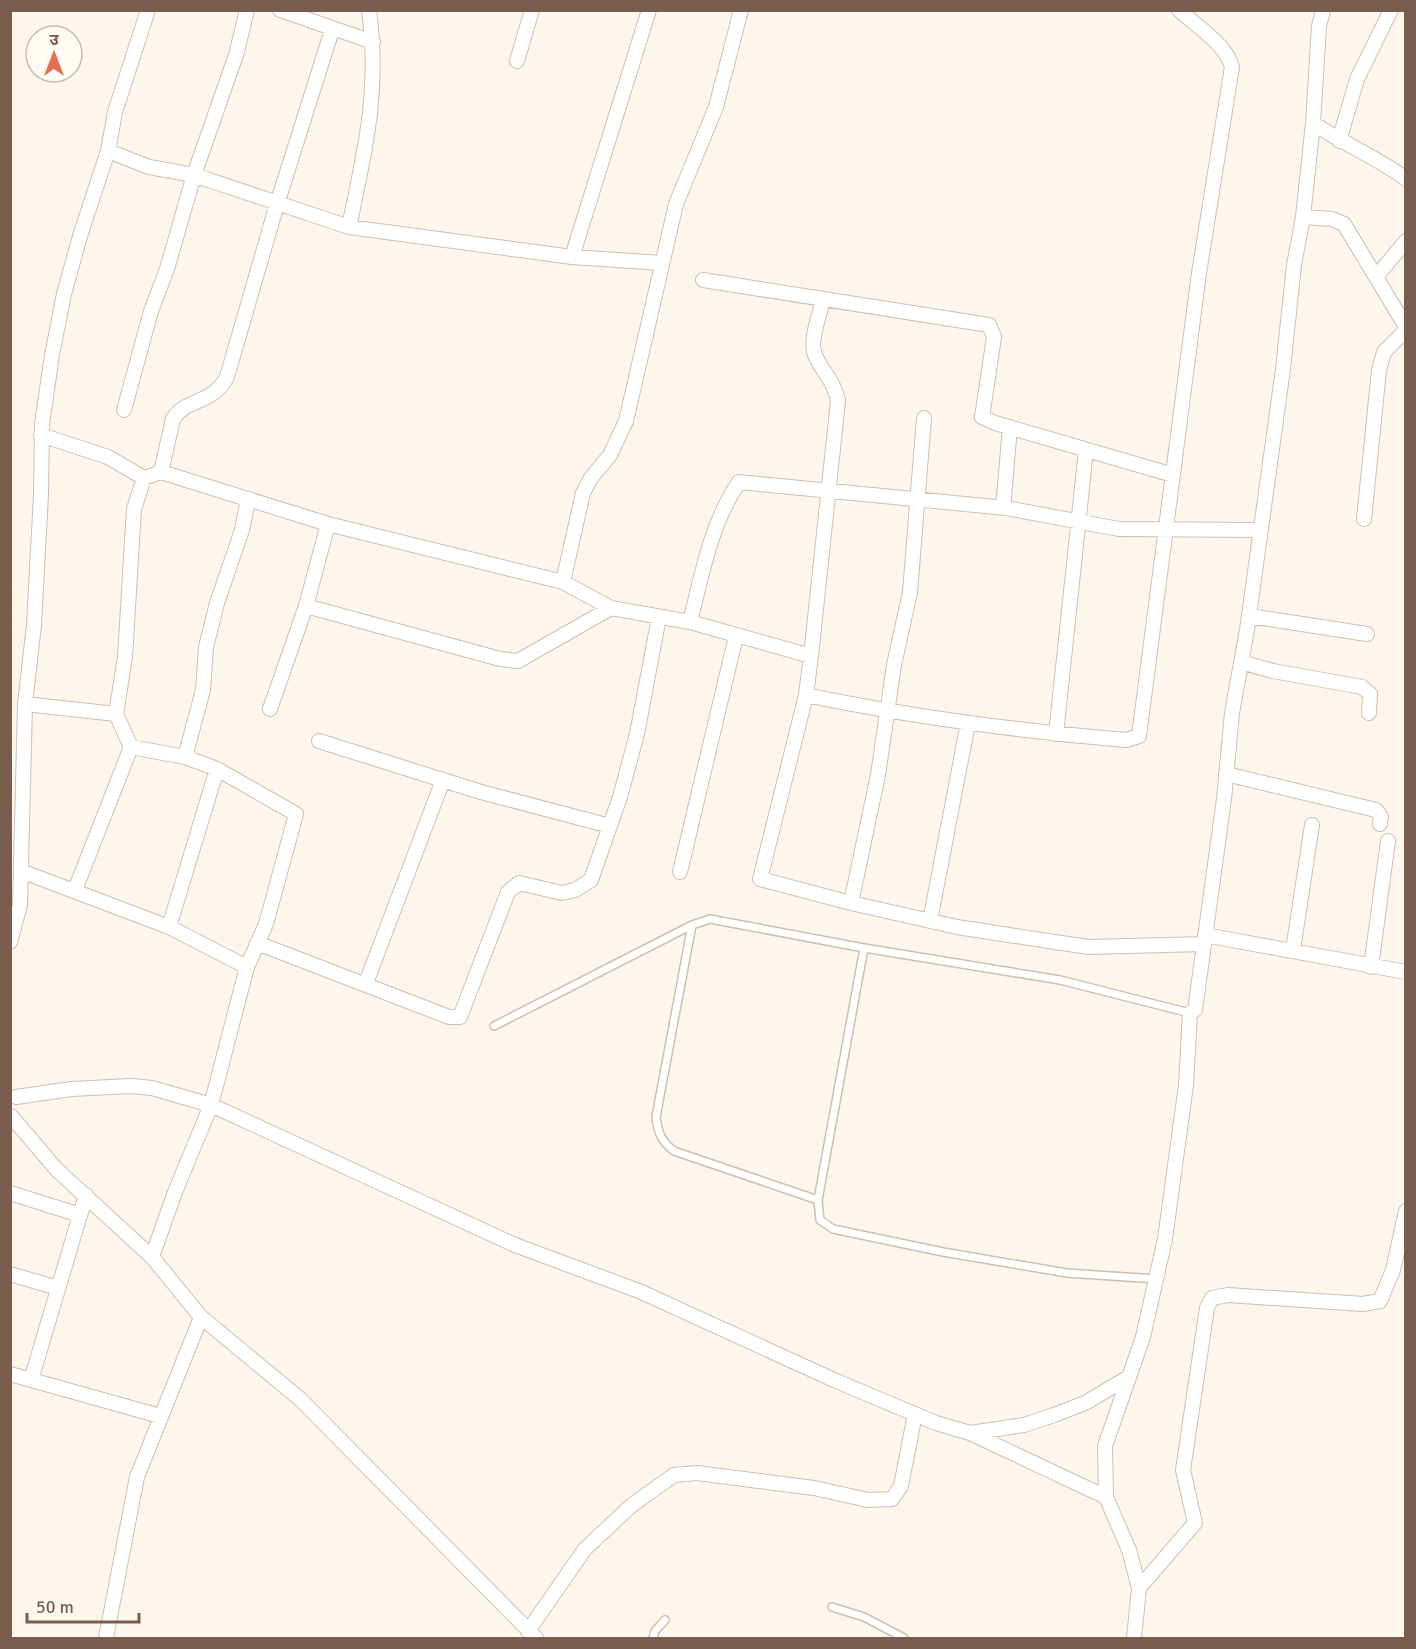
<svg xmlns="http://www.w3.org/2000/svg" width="1416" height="1649" font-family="Signika,'Noto Sans Devanagari',sans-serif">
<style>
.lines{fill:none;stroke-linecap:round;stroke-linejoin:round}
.service-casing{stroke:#d1beb0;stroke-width:10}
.minor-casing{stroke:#d1beb0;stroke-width:16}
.service{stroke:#fff;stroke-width:7}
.minor{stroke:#fff;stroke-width:14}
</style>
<rect width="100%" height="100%" fill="#fdf6ec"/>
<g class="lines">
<defs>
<path id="service" d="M692,925L656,1117C658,1133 661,1141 674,1151L818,1200
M494,1026L692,925L710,919L864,948
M1156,1279L1067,1273L943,1252L833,1229L820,1220L818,1200L864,948L1060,980L1190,1013
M832,1607L864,1617L904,1638
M653,1638L655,1631L665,1620"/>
<path id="minor" d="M280,10L373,42
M517,61L532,10
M1313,123C1343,144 1377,157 1406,179
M1339,141L1357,79L1391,10
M108,151L149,167L194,175L349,227L572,257L662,263
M1303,217L1332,219L1344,224L1406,327
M349,227C365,150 380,91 369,10
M572,257L649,10
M1376,277L1406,241
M703,280L989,325L994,337L982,417L995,423L1173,475
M823,299C820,315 809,340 815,355C823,374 833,378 838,401L811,656L806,695L760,879L851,903L957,927L1088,947L1204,944
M124,410L151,311L167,269L194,175L236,55L247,10
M41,435L108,457L144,478L161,472L328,524L563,582L611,608L690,622L811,656
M161,472L173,419C187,397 211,406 227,377L277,204L332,30
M1003,508L1010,427
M1364,519L1379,370L1384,352L1406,330
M563,582L583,493L591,478L610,455L626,421L676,204L716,107L741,10
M306,606L500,659L518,661L611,608
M1249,616L1367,634
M690,622C702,574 711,523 739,482L1006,508L1119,529L1261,530
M1241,662L1273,671L1362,687L1370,694L1369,713
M806,695C912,717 1019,731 1126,740L1139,736L1199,273L1232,67C1226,44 1196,26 1179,10
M25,704L116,714L131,747L185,757L217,769L296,814L266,924L247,967L211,1105L175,1192L152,1257
M270,709L306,606L328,524
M116,714L125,657L134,509L144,478
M1056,734L1086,450
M319,741L481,792L610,826
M185,757L203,690L206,647L217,603L242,530L248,499
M1226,774L1376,810L1381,817L1380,824
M21,871L169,927L247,967
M680,872L736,636
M75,890L131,747
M851,903L878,775L894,665L910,592L924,418
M930,921L968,723
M169,927L217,769
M1205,935L1406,972
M10,942L20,905L25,704L34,625L41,495L42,424L52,355L64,294L80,236L108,151L115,112L148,10
M257,943L449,1017H460L508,892L519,883L562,893L575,890L591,880L620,797L637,734L659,617
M1293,950L1312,825
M1371,967L1388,841
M366,983L443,780
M16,1097L71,1089L131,1086L152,1088L211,1105L515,1245L639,1291L834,1380L936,1423L970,1433L1024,1425L1054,1415L1085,1403L1129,1377
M11,1116L57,1170L152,1257L201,1317
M10,1193L80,1215
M10,1274L58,1288
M10,1374L160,1416
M31,1380L86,1195
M970,1433L1106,1497
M1139,1588L1195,1523L1183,1470L1207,1308L1212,1298L1228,1295L1363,1304L1380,1301L1393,1270L1406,1211
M528,1631L585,1549L632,1505L674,1475L697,1473L814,1488L868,1500L892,1499L901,1486L915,1414
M106,1638L137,1477L201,1317L300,1399L536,1638
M1134,1638L1139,1588L1129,1550L1106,1497L1105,1446L1143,1337L1165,1239L1186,1085L1190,1013L1195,1010L1224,799L1232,713L1247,630L1283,369L1294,265L1303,217L1313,123L1319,26L1323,10"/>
</defs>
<use href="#service" class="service-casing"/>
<use href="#minor" class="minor-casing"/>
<use href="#service" class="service"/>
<use href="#minor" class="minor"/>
</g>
<rect width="1416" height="1649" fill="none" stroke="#7a5c4d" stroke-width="24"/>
<g transform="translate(54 54)"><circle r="28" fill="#fffaf3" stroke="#cabbb1" stroke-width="1.5"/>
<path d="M0-4.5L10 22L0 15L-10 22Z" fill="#e76f51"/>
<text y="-9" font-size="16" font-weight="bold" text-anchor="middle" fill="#7a5c4d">उ</text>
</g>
<path d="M27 1613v9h112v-9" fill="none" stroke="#7a5c4d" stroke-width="3"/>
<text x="36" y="1613" font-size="18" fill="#7a5c4d" stroke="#fffaf3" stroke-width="4.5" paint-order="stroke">50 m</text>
</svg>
